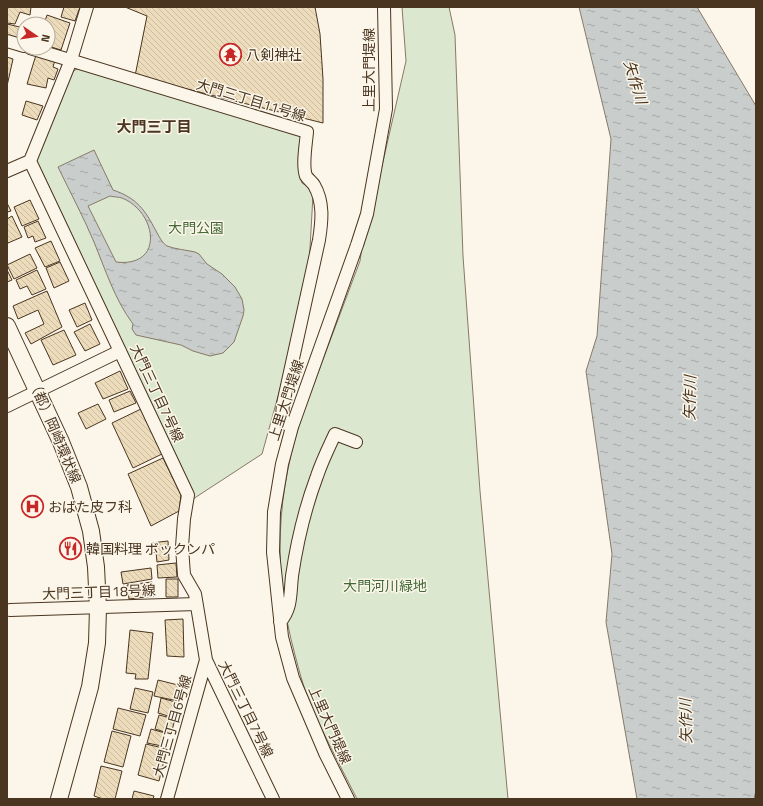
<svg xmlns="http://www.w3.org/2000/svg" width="763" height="806" font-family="'Titillium Web','Noto Sans JP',sans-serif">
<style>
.green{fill:#dce7d0;stroke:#887966}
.water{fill:url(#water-ripples);stroke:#887966;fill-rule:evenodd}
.building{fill:url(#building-back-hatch);stroke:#4a3520}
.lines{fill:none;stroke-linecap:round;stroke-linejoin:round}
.street-casing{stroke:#4a3520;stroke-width:14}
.secondary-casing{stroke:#4a3520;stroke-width:18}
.street{stroke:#fbf6e9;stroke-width:12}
.secondary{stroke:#fbf6e9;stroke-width:16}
.labels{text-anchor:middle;stroke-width:3;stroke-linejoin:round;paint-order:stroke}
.poi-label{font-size:14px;fill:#4a3520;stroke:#fbf6e9;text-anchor:start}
.street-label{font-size:14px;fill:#4a3520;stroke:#fbf6e9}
.park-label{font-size:14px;fill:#436837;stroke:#fbf6e9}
.water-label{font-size:15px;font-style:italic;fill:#4a3520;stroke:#fbf6e9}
.neighbourhood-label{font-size:15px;font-weight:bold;fill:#4a3520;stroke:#fbf6e9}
</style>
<defs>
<pattern id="water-ripples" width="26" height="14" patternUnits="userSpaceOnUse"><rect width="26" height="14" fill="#c9cecd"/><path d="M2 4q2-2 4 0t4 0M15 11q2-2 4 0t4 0" fill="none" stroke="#a5a8a6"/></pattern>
<pattern id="building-back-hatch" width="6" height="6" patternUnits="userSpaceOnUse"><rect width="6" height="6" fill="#ecdcbc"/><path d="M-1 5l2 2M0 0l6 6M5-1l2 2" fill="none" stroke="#ccbda1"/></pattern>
</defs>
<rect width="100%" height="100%" fill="#fbf6e9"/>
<path class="green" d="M402,7H449L455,35L463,256L480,491L508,799H357C341,767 323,734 309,701C303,686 299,670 295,655C272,571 276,492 304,410L360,261L363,240L371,214L406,61Z
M80,68L300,136L302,138L299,169L302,183L310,188L313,195L309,266L292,346L262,454L193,499L192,489L36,159L73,71Z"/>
<path class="water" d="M579,7H697L756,106V790L754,799H637L606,622L612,554L586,371L597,336L611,139Z
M94,150L113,190C137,198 145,210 156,231C159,236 162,243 167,246C175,249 186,250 195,252L199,254L207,264L222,274L235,287L242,299L244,310L243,316L234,342L223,353L210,356L193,351L181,345L136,335L132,329L133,324C115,300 105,269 94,242C83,216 70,192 58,167ZM110,196C114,197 119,197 122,198C157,212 165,268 116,262L88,206Z"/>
<path class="building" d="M7,7H31L30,15L20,12L15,24L7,23Z
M64,7H80L75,21L61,17Z
M125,7H315L320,34L323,79V123L135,76L147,16Z
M47,15L70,23L61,50L48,46V24H44Z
M7,24L24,28L23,40L7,35Z
M36,55L55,60L53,67L58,69L54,80L48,78L46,88L27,84Z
M7,57L13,59L7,86Z
M26,101L43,106L37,120L22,115Z
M30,200L39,219L22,226L14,207Z
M7,203L11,211L7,212Z
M12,216L22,237L8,243L7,240V219Z
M38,221L46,238L35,242L33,236L28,238L24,227Z
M51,241L60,261L45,267L35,248Z
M30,254L37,268L14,279L7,265Z
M60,262L69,281L54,288L46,268Z
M7,270L12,280L7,282Z
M37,270L46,289L32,295L27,286L20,289L16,280Z
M47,291L62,327L31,344L25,333L44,324L38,310L18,319L13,306Z
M85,303L92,320L77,327L69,310Z
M90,324L100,344L85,351L74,332Z
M64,330L76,355L53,365L41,340Z
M120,371L128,389L103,399L95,383Z
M130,391L136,403L114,412L109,400Z
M98,404L106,419L86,429L78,413Z
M141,409L162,454L133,468L112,423Z
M163,458L181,495L179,511L151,526L128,474Z
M168,541L169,560L157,562L156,552L151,553V543Z
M72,543L78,552L67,558L62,547Z
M176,563L177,577L158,578L157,565Z
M151,568L152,579L123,584L121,572Z
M166,579H178V597H166Z
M152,582L155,596L129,599L127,585Z
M183,619L184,657L167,656L165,620Z
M130,630L153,633L148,679H135L136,674L126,673Z
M158,680L182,686L178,701L154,696Z
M135,688L153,692L148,713L130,709Z
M161,698L179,703L175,718L158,713Z
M118,708L146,715L140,736L113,729Z
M159,715L175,719L171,734L155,729Z
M151,729L165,733L162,746L147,743Z
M112,731L131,736L123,767L104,762Z
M146,744L167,749L159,781L138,775Z
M101,766L122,771L115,799H103L94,796Z
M134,791L154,796L153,799H132Z"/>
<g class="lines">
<defs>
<path id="street" d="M87,7L71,60L30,161L188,495L184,519L182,547L184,575L195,594L206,660L273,799
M7,41L24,46
M30,48L307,132C306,144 302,165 306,176C308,179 312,182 314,185C324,202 322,221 319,240L283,404L282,416L286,424L292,427
M7,171L30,161
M7,406L120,351
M10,610L196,604
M280,622C292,608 290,594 292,576C297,542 305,508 317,476C322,461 329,447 335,434L356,442
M167,799L206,660
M348,799L325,753L293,678L282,637L273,552L274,512L282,464L292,427L357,245L367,214L386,109L384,7"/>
<path id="secondary" d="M7,326L61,442L79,487L91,531L96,567L98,608L97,643L90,687L59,799"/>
</defs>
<use href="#street" class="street-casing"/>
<use href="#secondary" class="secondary-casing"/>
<use href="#street" class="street"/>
<use href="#secondary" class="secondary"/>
</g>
<defs>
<symbol id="temple-ring" viewBox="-11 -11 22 22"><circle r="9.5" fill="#fbf6e9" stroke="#c62828" stroke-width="1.5"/><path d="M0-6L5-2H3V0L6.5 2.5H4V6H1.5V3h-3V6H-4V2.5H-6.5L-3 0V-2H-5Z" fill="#c62828"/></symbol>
<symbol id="hospital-ring" viewBox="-11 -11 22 22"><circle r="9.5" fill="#fbf6e9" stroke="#c62828" stroke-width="1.5"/><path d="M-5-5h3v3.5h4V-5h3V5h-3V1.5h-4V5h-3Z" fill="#c62828"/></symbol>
<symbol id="restaurant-ring" viewBox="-11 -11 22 22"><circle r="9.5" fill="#fbf6e9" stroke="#c62828" stroke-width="1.5"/><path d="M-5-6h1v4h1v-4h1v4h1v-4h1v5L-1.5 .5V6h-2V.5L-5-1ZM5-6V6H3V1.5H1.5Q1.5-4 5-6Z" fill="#c62828"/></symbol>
</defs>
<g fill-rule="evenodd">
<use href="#temple-ring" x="218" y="42" width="25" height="25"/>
<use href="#hospital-ring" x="20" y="494" width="25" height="25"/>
<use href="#restaurant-ring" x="58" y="536" width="25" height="25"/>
</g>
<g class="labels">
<g class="poi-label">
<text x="246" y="60">八剣神社</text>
<text x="48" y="512">おばた皮フ科</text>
<text x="86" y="554">韓国料理 ボックンパ</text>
</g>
<g class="street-label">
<text transform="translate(369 70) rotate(-90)" y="5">上里大門堤線</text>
<text transform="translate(251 100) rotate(17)" y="5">大門三丁目11号線</text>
<text transform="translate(157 393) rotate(65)" y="5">大門三丁目7号線</text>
<text transform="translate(286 400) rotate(-72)" y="5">上里大門堤線</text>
<text transform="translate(55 431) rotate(67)" y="5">（都）岡崎環状線</text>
<text transform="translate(99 592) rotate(-2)" y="5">大門三丁目18号線</text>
<text transform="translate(246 709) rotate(64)" y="5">大門三丁目7号線</text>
<text transform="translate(330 725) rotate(66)" y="5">上里大門堤線</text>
<text transform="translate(172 726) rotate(-74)" y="5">大門三丁目6号線</text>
</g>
<g class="park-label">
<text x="196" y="233">大門公園</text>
<text x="385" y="591">大門河川緑地</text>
</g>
<g class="water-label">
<text transform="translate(635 82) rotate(73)" y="5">矢作川</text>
<text transform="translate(690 398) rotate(-89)" y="5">矢作川</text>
<text transform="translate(686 721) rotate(-91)" y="5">矢作川</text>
</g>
<g class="neighbourhood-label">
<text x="154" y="132">大門三丁目</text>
</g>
</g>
<rect width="763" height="806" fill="none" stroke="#4a3520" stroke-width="16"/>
<g transform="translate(36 36) rotate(103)"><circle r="19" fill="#fbf6e9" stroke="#b4a999"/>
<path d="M0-3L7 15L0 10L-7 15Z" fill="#c62828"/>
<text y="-6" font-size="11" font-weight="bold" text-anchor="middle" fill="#4a3520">N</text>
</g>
</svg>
